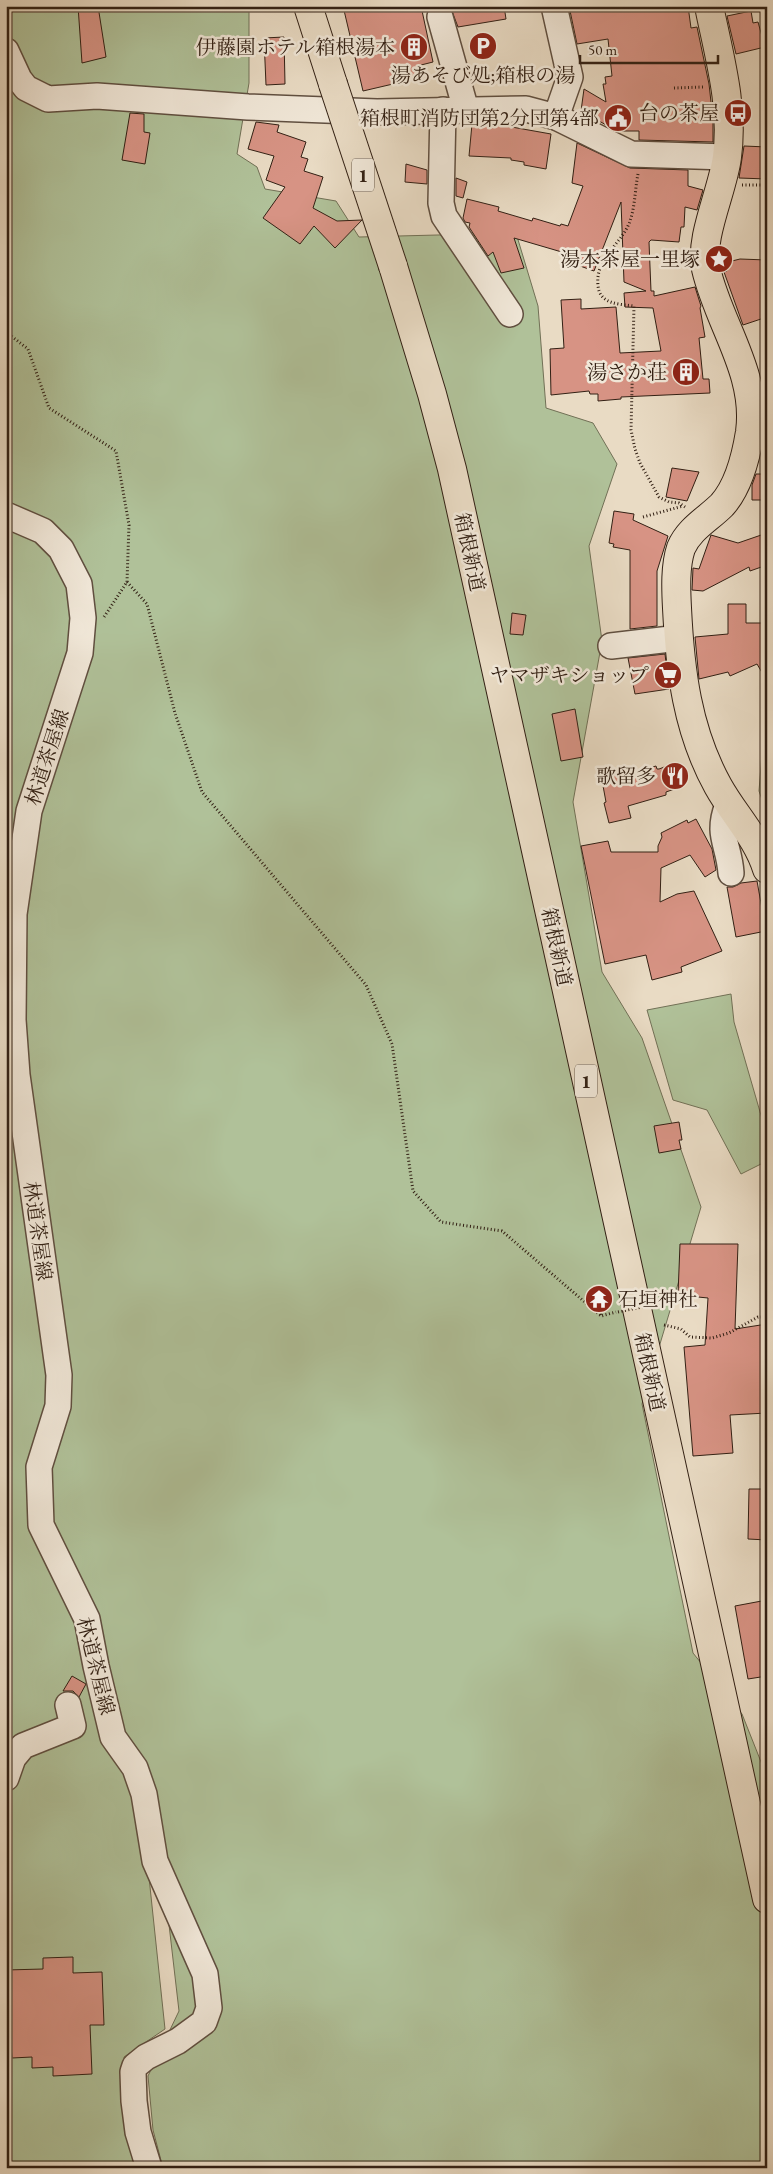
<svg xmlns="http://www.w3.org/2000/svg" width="773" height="2174" font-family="'EB Garamond','Noto Serif JP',serif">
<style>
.green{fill:#b0c199;stroke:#717056}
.building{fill:#d79384;stroke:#322014}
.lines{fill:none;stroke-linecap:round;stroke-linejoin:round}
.minor-casing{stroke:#604f40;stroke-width:28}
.major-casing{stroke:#322014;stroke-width:30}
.highway-casing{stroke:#322014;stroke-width:30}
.path{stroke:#322014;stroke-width:3;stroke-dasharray:1 2.5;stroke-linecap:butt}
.minor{stroke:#f1e8d9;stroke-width:25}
.major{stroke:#e9dbc4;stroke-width:28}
.highway{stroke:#e9dbc4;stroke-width:28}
.highway-bridge-casing{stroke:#322014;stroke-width:30;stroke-linecap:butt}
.path-bridge{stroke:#322014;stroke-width:3;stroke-dasharray:1 2.5;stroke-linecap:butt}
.highway-bridge{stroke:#e9dbc4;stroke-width:28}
.labels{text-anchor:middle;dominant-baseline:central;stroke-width:5;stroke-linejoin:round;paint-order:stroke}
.shield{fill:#f1e8d9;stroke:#6b5c4f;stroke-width:1}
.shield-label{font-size:19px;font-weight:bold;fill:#322014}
.poi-label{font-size:20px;fill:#322014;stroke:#f1e8d9;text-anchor:end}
.street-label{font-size:20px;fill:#322014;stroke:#f1e8d9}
</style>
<rect width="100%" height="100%" fill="#e9dbc4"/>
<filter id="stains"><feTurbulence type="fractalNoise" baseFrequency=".004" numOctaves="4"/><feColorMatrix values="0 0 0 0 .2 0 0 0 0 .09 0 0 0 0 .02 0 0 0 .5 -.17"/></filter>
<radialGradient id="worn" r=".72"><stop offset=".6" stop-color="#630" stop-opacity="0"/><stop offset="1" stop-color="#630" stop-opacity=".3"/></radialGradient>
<!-- green -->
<g class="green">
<path d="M 6,6 L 249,6 L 249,83 L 237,154 L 257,167 L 265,189 L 336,201 L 359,237 L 516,233 L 538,306 L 546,408 L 593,423 L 617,464 L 589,546 L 602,641 L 573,802 L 602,972 L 642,1038 L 701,1207 L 642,1404 L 693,1653 L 742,1714 L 767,1777 L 767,2168 L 163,2168 L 153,2130 L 148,2076 L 179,2011 L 152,1778 L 140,1792 L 165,2029 L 124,2057 L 140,2168 L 6,2168 Z"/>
<path d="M 767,749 L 767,814 L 759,791 L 762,753 Z"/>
<path d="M 731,994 L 734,1022 L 767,1136 L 767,1161 L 741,1174 L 707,1110 L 673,1100 L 647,1010 Z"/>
</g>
<!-- building -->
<g class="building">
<path d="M 78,6 L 98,6 L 106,57 L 82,63 Z"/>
<path d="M 343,6 L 367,6 L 368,10 L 386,6 L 421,6 L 433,62 L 421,65 L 423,77 L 363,91 Z"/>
<path d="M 450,6 L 504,6 L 506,19 L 458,27 Z"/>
<path d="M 569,6 L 688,6 L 691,28 L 697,27 L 709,84 L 713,120 L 713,142 L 639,140 L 639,131 L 617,131 L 581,111 L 584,89 L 606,102 L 603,84 L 606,84 L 605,77 L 612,76 L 608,39 L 577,44 Z"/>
<path d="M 751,11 L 753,23 L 758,22 L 765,47 L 736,54 L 727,16 Z"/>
<path d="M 284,37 L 285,84 L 266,85 L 264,38 Z"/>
<path d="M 130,113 L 144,114 L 144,132 L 150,133 L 145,164 L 122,160 Z"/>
<path d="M 256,122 L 279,125 L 277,132 L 306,142 L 301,157 L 308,159 L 304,171 L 323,177 L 313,208 L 337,221 L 362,220 L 335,248 L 314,226 L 300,244 L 263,218 L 285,187 L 266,180 L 274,156 L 248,149 Z"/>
<path d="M 472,124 L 506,124 L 506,126 L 551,134 L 546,169 L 524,165 L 524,162 L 511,160 L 511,158 L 469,156 Z"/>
<path d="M 577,143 L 630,168 L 688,170 L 688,186 L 703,190 L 697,210 L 685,207 L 684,227 L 681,227 L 679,242 L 651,240 L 649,242 L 651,291 L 654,291 L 654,296 L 695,287 L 701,306 L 700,308 L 705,337 L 699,338 L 703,379 L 709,379 L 710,393 L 621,397 L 621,399 L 598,401 L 598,394 L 590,394 L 589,391 L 551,395 L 550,349 L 564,348 L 561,300 L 581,299 L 581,309 L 616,307 L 620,353 L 661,351 L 653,308 L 625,307 L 624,293 L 646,291 L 624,282 L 621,202 L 594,271 L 569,262 L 572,255 L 514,238 L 524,268 L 501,273 L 493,252 L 488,256 L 469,227 L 470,223 L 465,222 L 463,218 L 467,199 L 499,207 L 498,211 L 532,221 L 533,218 L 560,226 L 561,224 L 568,226 L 583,186 L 572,183 Z"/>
<path d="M 744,146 L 767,147 L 767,179 L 739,178 Z"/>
<path d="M 406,164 L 427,170 L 427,184 L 405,182 Z"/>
<path d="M 456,178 L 467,182 L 463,198 L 456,196 Z"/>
<path d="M 740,259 L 767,260 L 767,317 L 743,325 L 724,272 L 727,271 L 724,263 Z"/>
<path d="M 672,468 L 699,472 L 687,501 L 666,497 Z"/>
<path d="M 756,474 L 767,474 L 767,500 L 752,500 L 752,485 Z"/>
<path d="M 614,511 L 634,514 L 633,520 L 668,536 L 657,571 L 657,626 L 630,629 L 630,550 L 613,547 L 614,544 L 609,543 Z"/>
<path d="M 767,533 L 767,565 L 750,571 L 749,567 L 703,591 L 692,590 L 693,568 L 699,569 L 711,535 L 738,543 Z"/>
<path d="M 728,604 L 746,604 L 746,623 L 767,623 L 767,681 L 757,664 L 730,676 L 728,672 L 699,679 L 695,637 L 728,634 Z"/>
<path d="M 512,613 L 526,615 L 523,635 L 510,634 Z"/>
<path d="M 665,654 L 669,689 L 635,694 L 628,658 Z"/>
<path d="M 575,709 L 583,757 L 561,761 L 552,714 Z"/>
<path d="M 675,763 L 683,786 L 666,792 L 666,795 L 628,806 L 631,818 L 609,823 L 604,803 L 606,802 L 601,775 L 620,772 L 621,776 L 656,766 L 657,769 L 659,769 Z"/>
<path d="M 696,819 L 712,849 L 716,870 L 705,877 L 690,855 L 661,868 L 660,902 L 677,894 L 694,891 L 722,951 L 681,967 L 682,972 L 652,980 L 646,955 L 605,964 L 581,846 L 608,841 L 611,852 L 658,852 L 658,846 L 662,837 L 661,833 L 687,820 L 688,823 Z"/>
<path d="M 757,881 L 766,931 L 736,937 L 727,887 L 733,887 L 741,883 Z"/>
<path d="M 679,1122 L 682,1140 L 679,1140 L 681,1149 L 659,1153 L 654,1126 Z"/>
<path d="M 680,1244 L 738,1244 L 735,1329 L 767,1324 L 767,1413 L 730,1415 L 733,1453 L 693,1456 L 684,1347 L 705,1345 L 708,1298 L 678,1295 Z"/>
<path d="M 749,1489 L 767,1489 L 767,1540 L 748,1539 Z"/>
<path d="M 767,1600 L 767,1676 L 748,1679 L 735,1606 Z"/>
<path d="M 72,1676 L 86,1684 L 79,1697 L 73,1691 L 63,1691 Z"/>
<path d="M 73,1957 L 73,1973 L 102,1972 L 104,2025 L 90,2025 L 92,2074 L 53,2076 L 53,2067 L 32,2068 L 32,2057 L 12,2058 L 11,2045 L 6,2046 L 6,1970 L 43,1969 L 43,1958 Z"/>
</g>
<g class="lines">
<defs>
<g id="minor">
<path d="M 554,6 L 570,77 L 556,117"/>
<path d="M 440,17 L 466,110"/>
<path d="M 6,51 L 19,79 L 26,88 L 48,99 L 97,96 L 248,107 L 377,112 L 526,109 L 556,117 L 631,154 L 727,157"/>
<path d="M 443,110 L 441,203 L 444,216 L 510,314"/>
<path d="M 6,515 L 43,531 L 61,549 L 79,584 L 83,618 L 80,653 L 29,811 L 14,914 L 13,1020 L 17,1075 L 59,1375 L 58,1406 L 39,1467 L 41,1525 L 87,1619 L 96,1666 L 113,1737 L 135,1768 L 144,1794 L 155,1861 L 205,1974 L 209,2008 L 204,2022 L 178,2041 L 146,2057 L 135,2066 L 133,2072 L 134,2101 L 138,2132 L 149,2168"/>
<path d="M 611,646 L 679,638"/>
<path d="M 728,805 C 716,835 729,844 731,873"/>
<path d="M 6,1778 L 13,1758 L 23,1746 L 73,1726 L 68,1705"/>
</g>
<path id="major" d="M 709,6 C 719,56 734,106 727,157 C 723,190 699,238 706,269 C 719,325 758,373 750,432 C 746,457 739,486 722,505 C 708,519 689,529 681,548 C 675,566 676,589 677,608 C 680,670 687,730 718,786 C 734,815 757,837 767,869"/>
<g id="highway">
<path d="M 308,6 L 333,84"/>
<path d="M 393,266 L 432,394 L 452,469 L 767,1899"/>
</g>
</defs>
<!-- minor casing -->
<use href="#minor" class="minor-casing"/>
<!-- major casing -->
<use href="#major" class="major-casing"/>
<!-- highway casing -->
<use href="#highway" class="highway-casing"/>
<!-- path -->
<g class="path">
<path d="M 674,88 L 703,87"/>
<path d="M 638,174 C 635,189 635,207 630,221 C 622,244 595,258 598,285 C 599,304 618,304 634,306 L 631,430 L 635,449 L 640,463 L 659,497 L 669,502 L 679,503 L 685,507"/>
<path d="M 742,185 L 767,185"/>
<path d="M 6,332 L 28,349 L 49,408 L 116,451 L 129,525 L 127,582 L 104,617"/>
<path d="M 643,517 L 683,506"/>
<path d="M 127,582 L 147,604 L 175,713 L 202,792 L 366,985 L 392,1044 L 413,1191 L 441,1222 L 502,1231 L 601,1316"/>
<path d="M 598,1300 L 601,1316 L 616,1312"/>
<path d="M 664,1325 L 681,1329 L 690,1337 L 712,1338 L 729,1333 L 758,1317 L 767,1317"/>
</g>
<!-- minor -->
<use href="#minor" class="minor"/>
<!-- major -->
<use href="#major" class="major"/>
<!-- highway -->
<use href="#highway" class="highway"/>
<defs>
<path id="highway-bridge" d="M 333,84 L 393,266"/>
</defs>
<!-- highway-bridge casing -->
<use href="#highway-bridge" class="highway-bridge-casing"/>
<!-- path-bridge -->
<path class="path-bridge" d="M 618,1312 L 656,1304"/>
<!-- highway-bridge -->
<use href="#highway-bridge" class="highway-bridge"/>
</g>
<!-- icons -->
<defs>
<symbol id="parking-disc" viewBox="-11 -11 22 22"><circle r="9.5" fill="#8f2418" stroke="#f1e8d9"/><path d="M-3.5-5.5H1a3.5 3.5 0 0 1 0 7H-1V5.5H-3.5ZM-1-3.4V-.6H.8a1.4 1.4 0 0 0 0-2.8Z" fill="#fff"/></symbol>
<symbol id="building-disc" viewBox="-11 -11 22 22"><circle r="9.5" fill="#8f2418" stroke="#f1e8d9"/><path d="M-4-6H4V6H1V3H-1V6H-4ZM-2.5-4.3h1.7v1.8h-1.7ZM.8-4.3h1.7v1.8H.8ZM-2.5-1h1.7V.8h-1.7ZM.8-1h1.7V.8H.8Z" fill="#fff"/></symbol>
<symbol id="bus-disc" viewBox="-11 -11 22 22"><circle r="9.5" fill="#8f2418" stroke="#f1e8d9"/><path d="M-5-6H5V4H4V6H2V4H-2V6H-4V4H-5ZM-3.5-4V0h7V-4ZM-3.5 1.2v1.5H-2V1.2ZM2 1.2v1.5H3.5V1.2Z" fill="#fff"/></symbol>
<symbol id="civic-disc" viewBox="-11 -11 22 22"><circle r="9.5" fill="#8f2418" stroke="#f1e8d9"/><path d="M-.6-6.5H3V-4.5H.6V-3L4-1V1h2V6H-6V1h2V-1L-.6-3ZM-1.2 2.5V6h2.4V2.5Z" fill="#fff"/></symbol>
<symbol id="sight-disc" viewBox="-11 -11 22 22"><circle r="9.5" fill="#8f2418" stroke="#f1e8d9"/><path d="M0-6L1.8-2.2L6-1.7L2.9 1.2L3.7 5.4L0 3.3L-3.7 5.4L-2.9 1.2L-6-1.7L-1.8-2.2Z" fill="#fff"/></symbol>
<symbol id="supermarket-disc" viewBox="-11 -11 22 22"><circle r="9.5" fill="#8f2418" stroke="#f1e8d9"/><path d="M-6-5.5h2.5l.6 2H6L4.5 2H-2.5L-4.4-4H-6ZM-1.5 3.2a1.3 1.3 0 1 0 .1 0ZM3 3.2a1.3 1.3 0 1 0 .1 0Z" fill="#fff"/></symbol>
<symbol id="restaurant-disc" viewBox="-11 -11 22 22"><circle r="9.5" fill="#8f2418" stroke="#f1e8d9"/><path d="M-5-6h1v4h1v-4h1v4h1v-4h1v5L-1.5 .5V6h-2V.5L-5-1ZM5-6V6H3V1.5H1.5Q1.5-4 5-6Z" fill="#fff"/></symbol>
<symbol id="temple-disc" viewBox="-11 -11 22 22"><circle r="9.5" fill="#8f2418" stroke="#f1e8d9"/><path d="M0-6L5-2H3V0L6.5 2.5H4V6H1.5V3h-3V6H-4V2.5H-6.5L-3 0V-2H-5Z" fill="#fff"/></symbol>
</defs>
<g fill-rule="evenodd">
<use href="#parking-disc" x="467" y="30" width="32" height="32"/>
<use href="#building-disc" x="398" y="31" width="32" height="32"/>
<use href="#bus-disc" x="722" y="97" width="32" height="32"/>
<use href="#civic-disc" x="602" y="102" width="32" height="32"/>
<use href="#sight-disc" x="703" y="243" width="32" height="32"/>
<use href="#building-disc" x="670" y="356" width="32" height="32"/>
<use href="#supermarket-disc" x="652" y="659" width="32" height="32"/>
<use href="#restaurant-disc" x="659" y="760" width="32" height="32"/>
<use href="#temple-disc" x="583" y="1283" width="32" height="32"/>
</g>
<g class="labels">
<!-- shield labels -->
<g class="shield">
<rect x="352" y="158.5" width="22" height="33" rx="4"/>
<rect x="575" y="1064.5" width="22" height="33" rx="4"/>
</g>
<g class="shield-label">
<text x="363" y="175">1</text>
<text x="586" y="1081">1</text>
</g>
<!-- poi labels -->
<g class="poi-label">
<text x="395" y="47">伊藤園ホテル箱根湯本</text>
<text x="483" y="75" text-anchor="middle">湯あそび処;箱根の湯</text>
<text x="719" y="113">台の茶屋</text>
<text x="599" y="118">箱根町消防団第2分団第4部</text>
<text x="700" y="259">湯本茶屋一里塚</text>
<text x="667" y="372">湯さか荘</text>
<text x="649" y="675">ヤマザキショップ</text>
<text x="656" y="776">歌留多</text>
<text x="618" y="1299" text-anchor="start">石垣神社</text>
</g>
<!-- street labels -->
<g class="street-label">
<text transform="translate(470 552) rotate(78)">箱根新道</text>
<text transform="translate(47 757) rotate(-72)">林道茶屋線</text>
<text transform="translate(557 947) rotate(78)">箱根新道</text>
<text transform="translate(38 1231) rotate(82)">林道茶屋線</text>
<text transform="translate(650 1372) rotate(78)">箱根新道</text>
<text transform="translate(96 1666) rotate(76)">林道茶屋線</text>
</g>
</g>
<!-- margin -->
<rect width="773" height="2174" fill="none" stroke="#e9dbc4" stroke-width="25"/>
<rect x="8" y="8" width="758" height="2159" fill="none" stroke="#322014" stroke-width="2.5"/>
<rect x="12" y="12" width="748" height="2149" fill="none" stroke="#322014"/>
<!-- scale -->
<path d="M580 55v8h138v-8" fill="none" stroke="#322014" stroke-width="2.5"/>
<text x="588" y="55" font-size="15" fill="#322014" stroke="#f1e8d9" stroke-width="4" paint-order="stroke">50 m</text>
<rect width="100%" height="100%" filter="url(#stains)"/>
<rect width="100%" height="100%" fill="url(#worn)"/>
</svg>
